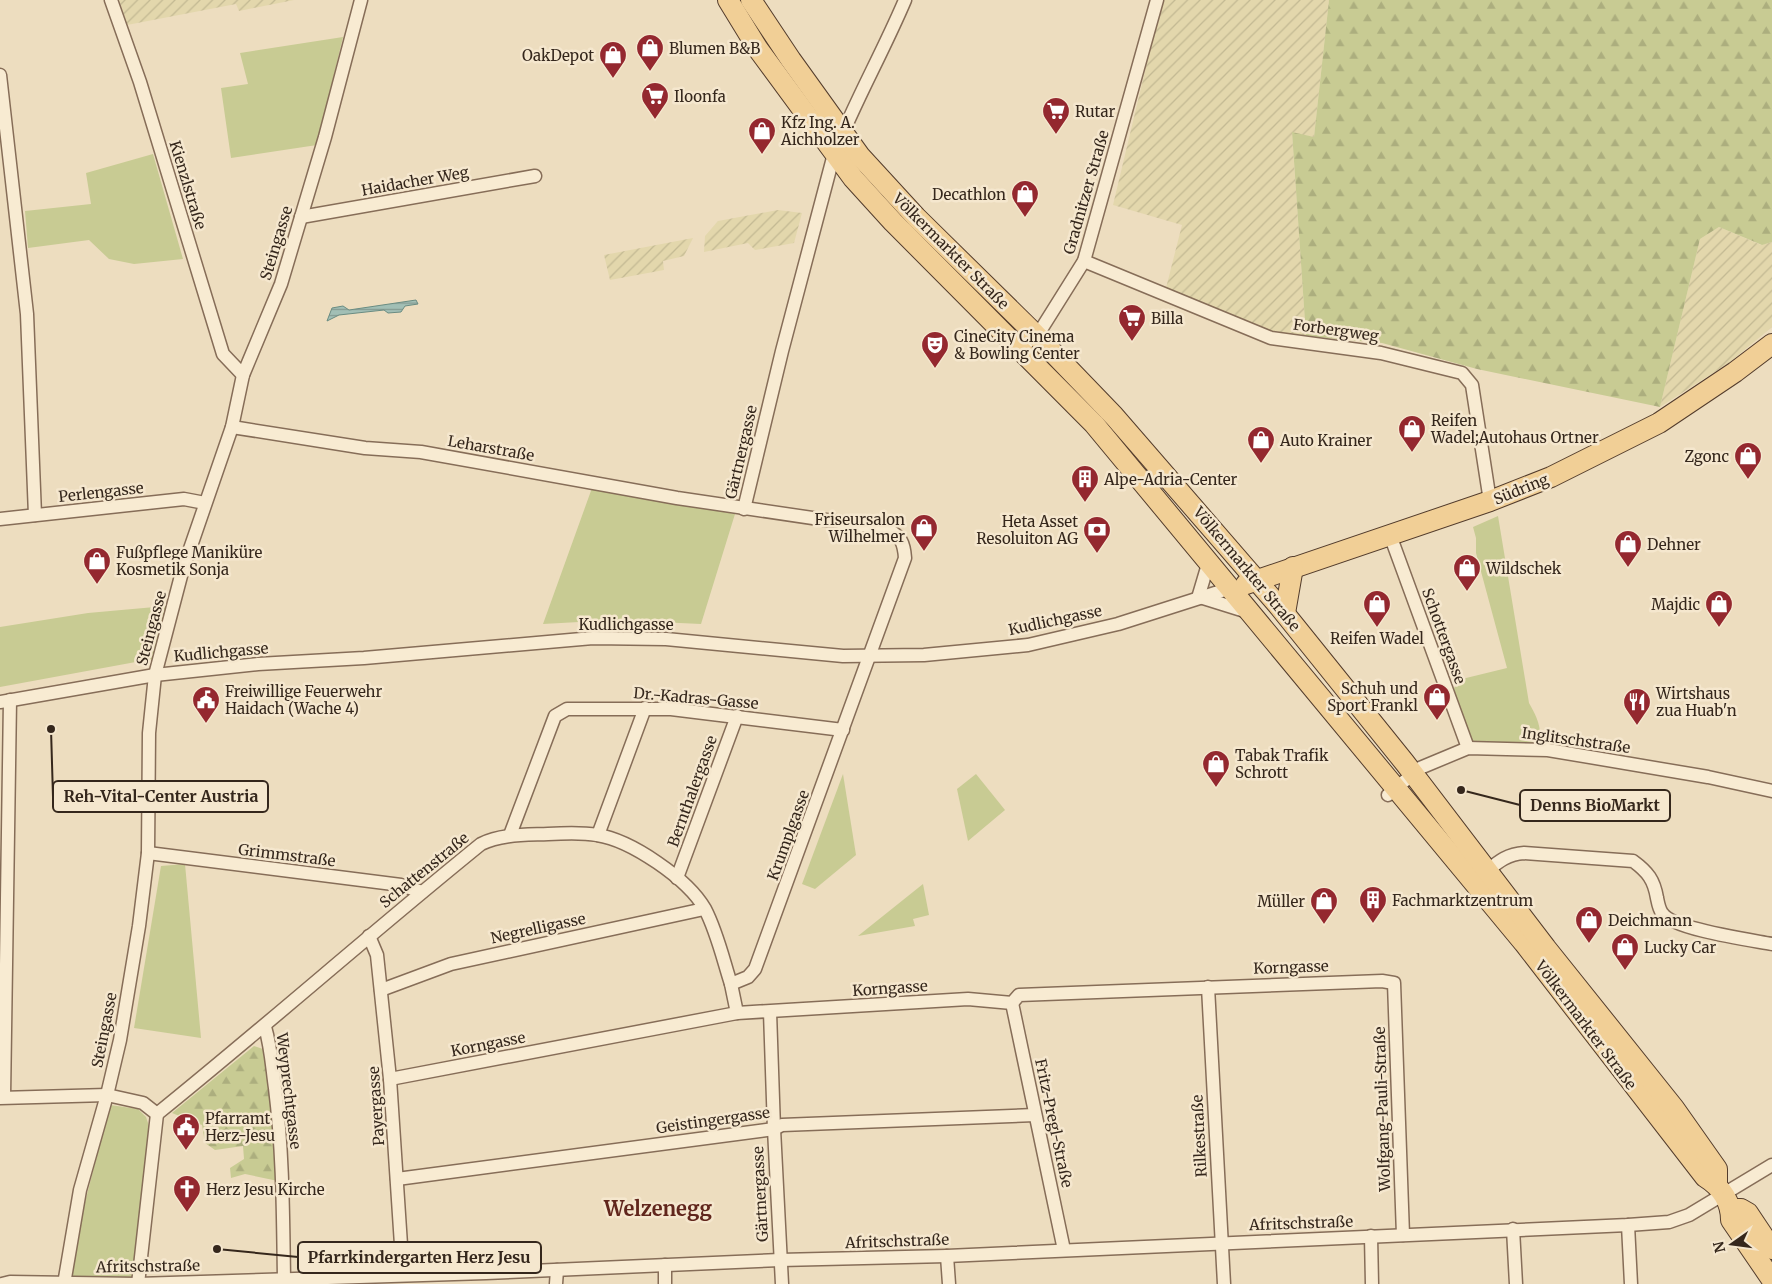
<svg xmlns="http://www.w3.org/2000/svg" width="1772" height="1284" font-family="Merriweather,serif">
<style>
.farmland{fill:url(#farmland-furrows)}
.green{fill:#c8cb93}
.forest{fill:url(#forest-firs)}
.water{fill:url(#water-rules);stroke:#6a8c82}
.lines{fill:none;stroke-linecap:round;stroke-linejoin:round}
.street-casing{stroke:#866d58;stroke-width:15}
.primary-casing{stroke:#533c2c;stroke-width:22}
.street{stroke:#f8ebd2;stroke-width:12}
.primary{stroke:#f1cf96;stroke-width:20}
.labels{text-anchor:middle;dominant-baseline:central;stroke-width:5;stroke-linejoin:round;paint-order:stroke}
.poi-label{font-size:15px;fill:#35271c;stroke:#f5e7ce;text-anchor:start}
.street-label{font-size:15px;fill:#35271c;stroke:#f5e7ce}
.district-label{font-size:20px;font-weight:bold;fill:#61261c;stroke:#f5e7ce}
.leader{fill:none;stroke:#35271c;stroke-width:2}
.callout-dot{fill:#35271c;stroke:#f5e7ce;stroke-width:2}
.callout{fill:#f5e7ce;stroke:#35271c;stroke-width:2}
.callout-label{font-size:16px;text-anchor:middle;font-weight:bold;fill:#35271c}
</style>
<defs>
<pattern id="farmland-furrows" width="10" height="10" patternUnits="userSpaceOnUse" patternTransform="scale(1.25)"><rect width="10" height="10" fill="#e3d7ac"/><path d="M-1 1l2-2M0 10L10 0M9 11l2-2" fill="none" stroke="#c3b993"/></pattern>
<pattern id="forest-firs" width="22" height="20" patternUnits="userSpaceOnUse" patternTransform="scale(1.25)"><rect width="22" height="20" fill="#c8cb93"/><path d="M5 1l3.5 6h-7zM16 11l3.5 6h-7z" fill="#acae7e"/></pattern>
<pattern id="water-rules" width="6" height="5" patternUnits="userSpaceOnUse" patternTransform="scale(1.25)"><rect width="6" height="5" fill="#a2bfb5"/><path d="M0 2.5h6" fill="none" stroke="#859b92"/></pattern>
</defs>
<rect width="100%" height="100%" fill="#edddbf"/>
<!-- farmland -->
<g class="farmland">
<path d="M 119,0 L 294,0 L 239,11 L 236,4 L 127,25 Z"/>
<path d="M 1162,0 L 1329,0 L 1314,137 L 1292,133 L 1306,336 L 1272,331 L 1166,288 L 1182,225 L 1113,205 Z"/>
<path d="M 778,210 L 802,213 L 794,243 L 755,250 L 748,243 L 704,252 L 705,236 L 718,221 Z"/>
<path d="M 1719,227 L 1761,245 L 1772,242 L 1772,327 L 1730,362 L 1660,407 L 1700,239 Z"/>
<path d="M 693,238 L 684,256 L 663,261 L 664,270 L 610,280 L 604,255 Z"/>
</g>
<!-- green -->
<g class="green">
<path d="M 343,37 L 317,145 L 231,158 L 221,88 L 248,84 L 240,53 Z"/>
<path d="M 153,154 L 183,259 L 134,264 L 109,259 L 89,240 L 28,248 L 25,211 L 91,204 L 86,173 Z"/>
<path d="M 592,488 L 735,514 L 701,624 L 615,620 L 543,624 Z"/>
<path d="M 1498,516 L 1529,703 C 1536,715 1543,729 1539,744 L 1536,744 L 1473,741 C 1463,728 1456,704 1454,688 L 1462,679 L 1507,668 L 1476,553 L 1476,538 L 1473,527 Z"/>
<path d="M 166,606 L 152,659 L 0,687 L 0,627 L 88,613 Z"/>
<path d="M 843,774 L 856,855 L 815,889 L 802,884 Z"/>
<path d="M 976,774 L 1005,810 L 968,841 L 957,789 Z"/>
<path d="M 185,864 L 201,1038 L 134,1028 L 161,866 Z"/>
<path d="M 923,884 L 929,915 L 913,919 L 915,926 L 858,936 Z"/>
<path d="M 110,1105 L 138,1109 L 146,1117 L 150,1129 L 132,1277 L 72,1276 L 83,1210 Z"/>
</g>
<!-- forest -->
<g class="forest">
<path d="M 1329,0 L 1772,0 L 1772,242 L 1762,245 L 1719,227 L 1700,239 L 1660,407 L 1477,369 L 1382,343 L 1306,336 L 1292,132 L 1314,137 Z"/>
<path d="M 254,1046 L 266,1050 L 278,1181 L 245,1174 L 231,1178 L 230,1168 L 244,1159 L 243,1146 L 215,1150 L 205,1143 L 202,1125 L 172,1113 Z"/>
</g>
<!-- water -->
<path class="water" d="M 416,300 L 418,304 L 405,306 L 401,312 L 388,313 L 384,310 L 339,315 L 327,321 L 332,308 L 343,306 L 349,310 Z"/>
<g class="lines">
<defs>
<g id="street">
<path d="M 111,0 L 140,82 L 223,354 L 243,375"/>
<path d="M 0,75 L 27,314 L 35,515"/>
<path d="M 301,217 L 535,176"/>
<path d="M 1084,261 L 1271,338 L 1381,353 L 1462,373 L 1472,385 L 1490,501"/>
<path d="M 1021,349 L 1042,328 L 1084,261 L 1157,0"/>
<path d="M 232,427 L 365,448 L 421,452 L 677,498 L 887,529 C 901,536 904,543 905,558 L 755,969 L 748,977 L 731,984 L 737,1013"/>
<path d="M 744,509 L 782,351 L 834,154 C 855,101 883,52 905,0"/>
<path d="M 0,519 L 184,499 L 205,503"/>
<path d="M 1390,535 L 1468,748"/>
<path d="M 1200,597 L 1248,612"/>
<path d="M 1198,598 L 1209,561"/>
<path d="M 0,702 L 155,675 L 258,664 L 364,658 L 593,638 L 666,639 L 843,656 L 924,655 L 1028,645 L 1118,624 L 1234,587"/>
<path d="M 1388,795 L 1420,768 L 1468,748 L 1548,750 L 1708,777 L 1772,791"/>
<path d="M 510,835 L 555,716 L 567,709 L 671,709 L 843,730"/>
<path d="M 598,835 L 645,708"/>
<path d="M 148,853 L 401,885 L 422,892"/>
<path d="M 1481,869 L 1487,871 C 1499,861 1508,854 1524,853 L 1633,861 C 1648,872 1654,880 1657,898 C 1658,903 1659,909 1662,913 C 1672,929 1751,940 1772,944"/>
<path d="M 677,878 L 737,716"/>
<path d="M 369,936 L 377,955 L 390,1079 L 403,1275"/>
<path d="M 1208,987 L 1224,1284"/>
<path d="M 381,990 L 451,964 L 704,909"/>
<path d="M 1012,1003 L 1064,1250"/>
<path d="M 770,1012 L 774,1129 L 782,1284"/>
<path d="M 265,1027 C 271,1047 272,1067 275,1088 C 283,1152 283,1215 284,1279"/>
<path d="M 390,1079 L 737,1013 L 968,999 L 1012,1003 L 1019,995 L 1382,981 L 1394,983 L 1403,1235"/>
<path d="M 4,1097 L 10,700"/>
<path d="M 0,1098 L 107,1095 L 143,1103 L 157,1114 L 138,1284"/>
<path d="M 157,1114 C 266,1026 371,933 481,844 C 501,834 525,835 548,834 C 564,833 581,832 597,835 C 631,840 688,879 705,909 C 717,932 723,959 731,984"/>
<path d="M 397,1179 L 774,1129 L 782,1125 L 1035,1115"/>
<path d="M 1628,1225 L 1631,1284"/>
<path d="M 1513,1229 L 1516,1284"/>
<path d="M 1371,1236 L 1372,1284"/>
<path d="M 947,1256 L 949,1284"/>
<path d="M 665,1265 L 665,1284"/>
<path d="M 2,1284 L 10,1282 L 138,1284 L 486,1273 L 780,1260 L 947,1256 L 1628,1225 L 1669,1222 L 1689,1215 L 1772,1165"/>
<path d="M 64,1284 L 80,1190 L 107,1095 L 120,1040 L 139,926 L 148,853 L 149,733 L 155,675 L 182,572 L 232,427 L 243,375 L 281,284 L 325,137 L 361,0"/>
<path d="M 556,1284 L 557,1270"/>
</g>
<g id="primary">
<path d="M 728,0 L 758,49 L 853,178 L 893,222 L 1094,424 L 1524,943 L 1705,1177 C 1721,1187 1731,1201 1731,1220 L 1772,1280"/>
<path d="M 751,0 L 791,60 L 860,156 L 916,217 L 1035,334 L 1114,416 L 1277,604 L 1405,763 L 1546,948 L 1674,1108 L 1717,1169 L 1717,1185"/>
<path d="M 1246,584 L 1490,501 L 1551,477 L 1659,423 L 1735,372 L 1772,344"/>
<path d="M 1285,613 L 1293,567"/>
<path d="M 1731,1209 L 1741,1209 L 1748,1213 L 1772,1249"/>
</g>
</defs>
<!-- street casing -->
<use href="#street" class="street-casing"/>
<!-- primary casing -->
<use href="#primary" class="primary-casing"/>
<!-- street -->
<use href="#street" class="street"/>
<!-- primary -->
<use href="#primary" class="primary"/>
</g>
<!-- icons -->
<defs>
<symbol id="shop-pin" viewBox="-11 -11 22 30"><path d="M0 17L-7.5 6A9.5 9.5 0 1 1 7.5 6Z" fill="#94282f" stroke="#f5e7ce"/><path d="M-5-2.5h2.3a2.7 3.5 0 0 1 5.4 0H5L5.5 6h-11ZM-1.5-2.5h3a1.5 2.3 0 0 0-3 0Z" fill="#fff"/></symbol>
<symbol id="supermarket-pin" viewBox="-11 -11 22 30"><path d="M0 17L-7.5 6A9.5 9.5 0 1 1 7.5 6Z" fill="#94282f" stroke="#f5e7ce"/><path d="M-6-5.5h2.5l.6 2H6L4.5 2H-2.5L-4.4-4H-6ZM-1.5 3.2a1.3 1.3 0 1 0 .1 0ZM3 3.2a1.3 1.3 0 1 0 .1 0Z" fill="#fff"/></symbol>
<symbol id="theatre-pin" viewBox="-11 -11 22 30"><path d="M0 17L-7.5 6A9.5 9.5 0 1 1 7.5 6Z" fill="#94282f" stroke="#f5e7ce"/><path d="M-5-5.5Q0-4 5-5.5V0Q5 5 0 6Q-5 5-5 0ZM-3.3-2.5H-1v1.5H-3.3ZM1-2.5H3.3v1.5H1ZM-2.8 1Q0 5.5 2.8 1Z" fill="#fff"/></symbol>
<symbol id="building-pin" viewBox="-11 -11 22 30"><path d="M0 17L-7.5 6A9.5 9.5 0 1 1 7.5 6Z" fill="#94282f" stroke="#f5e7ce"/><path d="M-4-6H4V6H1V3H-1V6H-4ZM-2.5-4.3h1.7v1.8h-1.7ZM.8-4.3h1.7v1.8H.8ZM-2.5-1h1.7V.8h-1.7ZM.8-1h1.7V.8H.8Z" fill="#fff"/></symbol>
<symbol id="bank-pin" viewBox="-11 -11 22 30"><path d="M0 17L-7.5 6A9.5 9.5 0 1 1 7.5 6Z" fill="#94282f" stroke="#f5e7ce"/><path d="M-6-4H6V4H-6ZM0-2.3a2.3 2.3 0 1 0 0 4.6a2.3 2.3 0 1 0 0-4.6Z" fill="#fff"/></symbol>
<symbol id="civic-pin" viewBox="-11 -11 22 30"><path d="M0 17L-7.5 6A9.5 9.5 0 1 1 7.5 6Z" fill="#94282f" stroke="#f5e7ce"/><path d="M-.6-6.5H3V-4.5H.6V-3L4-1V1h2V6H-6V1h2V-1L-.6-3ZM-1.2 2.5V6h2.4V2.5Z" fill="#fff"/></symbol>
<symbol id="restaurant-pin" viewBox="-11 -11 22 30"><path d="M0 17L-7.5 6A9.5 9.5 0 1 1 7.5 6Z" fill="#94282f" stroke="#f5e7ce"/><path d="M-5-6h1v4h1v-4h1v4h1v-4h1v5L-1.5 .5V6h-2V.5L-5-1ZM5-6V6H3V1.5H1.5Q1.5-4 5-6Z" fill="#fff"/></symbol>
<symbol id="church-pin" viewBox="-11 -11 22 30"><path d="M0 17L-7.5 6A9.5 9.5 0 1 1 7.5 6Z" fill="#94282f" stroke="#f5e7ce"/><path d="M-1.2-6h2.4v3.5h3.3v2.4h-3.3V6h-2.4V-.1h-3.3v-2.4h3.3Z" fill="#fff"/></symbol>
</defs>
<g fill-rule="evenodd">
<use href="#shop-pin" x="634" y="32" width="32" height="43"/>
<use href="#shop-pin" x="597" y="39" width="32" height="43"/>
<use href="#supermarket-pin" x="639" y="80" width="32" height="43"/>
<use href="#supermarket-pin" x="1040" y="95" width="32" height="43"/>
<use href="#shop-pin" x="746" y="115" width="32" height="43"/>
<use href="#shop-pin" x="1009" y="178" width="32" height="43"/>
<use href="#supermarket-pin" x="1116" y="302" width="32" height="43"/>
<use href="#theatre-pin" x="919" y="329" width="32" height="43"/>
<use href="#shop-pin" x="1396" y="413" width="32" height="43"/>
<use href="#shop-pin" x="1245" y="424" width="32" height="43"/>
<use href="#shop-pin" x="1732" y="440" width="32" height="43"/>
<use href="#building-pin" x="1069" y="463" width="32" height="43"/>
<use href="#shop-pin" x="908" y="512" width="32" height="43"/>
<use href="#bank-pin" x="1081" y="514" width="32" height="43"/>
<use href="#shop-pin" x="1612" y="528" width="32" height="43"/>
<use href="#shop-pin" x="81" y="545" width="32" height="43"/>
<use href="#shop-pin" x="1451" y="552" width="32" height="43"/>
<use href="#shop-pin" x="1361" y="588" width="32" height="43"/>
<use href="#shop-pin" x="1703" y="588" width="32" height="43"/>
<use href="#shop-pin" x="1421" y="681" width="32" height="43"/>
<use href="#civic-pin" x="190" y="684" width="32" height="43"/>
<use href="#restaurant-pin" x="1621" y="686" width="32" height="43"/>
<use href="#shop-pin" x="1200" y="748" width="32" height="43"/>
<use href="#building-pin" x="1357" y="884" width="32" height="43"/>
<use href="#shop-pin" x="1308" y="885" width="32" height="43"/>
<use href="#shop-pin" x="1573" y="904" width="32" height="43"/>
<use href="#shop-pin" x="1609" y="931" width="32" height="43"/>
<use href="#civic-pin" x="170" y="1111" width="32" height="43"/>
<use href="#church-pin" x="171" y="1173" width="32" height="43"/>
</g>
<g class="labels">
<!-- poi labels -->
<g class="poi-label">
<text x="669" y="48">Blumen B&amp;B</text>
<text x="594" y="55" text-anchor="end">OakDepot</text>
<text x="674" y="96">Iloonfa</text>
<text x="1075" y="111">Rutar</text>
<text x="781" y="122">Kfz Ing. A.<tspan x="781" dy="17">Aichholzer</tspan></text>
<text x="1006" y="194" text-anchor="end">Decathlon</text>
<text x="1151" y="318">Billa</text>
<text x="954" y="336">CineCity Cinema<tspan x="954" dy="17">&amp; Bowling Center</tspan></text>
<text x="1431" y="420">Reifen<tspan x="1431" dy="17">Wadel;Autohaus Ortner</tspan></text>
<text x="1280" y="440">Auto Krainer</text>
<text x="1729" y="456" text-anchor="end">Zgonc</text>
<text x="1104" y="479">Alpe-Adria-Center</text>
<text x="905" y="519" text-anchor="end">Friseursalon<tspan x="905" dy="17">Wilhelmer</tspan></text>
<text x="1078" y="521" text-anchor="end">Heta Asset<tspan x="1078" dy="17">Resoluiton AG</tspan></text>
<text x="1647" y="544">Dehner</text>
<text x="116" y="552">Fußpflege Maniküre<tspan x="116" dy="17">Kosmetik Sonja</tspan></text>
<text x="1486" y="568">Wildschek</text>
<text x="1700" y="604" text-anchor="end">Majdic</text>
<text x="1377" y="638" text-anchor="middle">Reifen Wadel</text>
<text x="1418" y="688" text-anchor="end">Schuh und<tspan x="1418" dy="17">Sport Frankl</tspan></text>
<text x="225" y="691">Freiwillige Feuerwehr<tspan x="225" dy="17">Haidach (Wache 4)</tspan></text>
<text x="1656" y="693">Wirtshaus<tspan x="1656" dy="17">zua Huab'n</tspan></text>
<text x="1235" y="755">Tabak Trafik<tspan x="1235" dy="17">Schrott</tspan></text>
<text x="1392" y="900">Fachmarktzentrum</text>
<text x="1305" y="901" text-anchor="end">Müller</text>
<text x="1608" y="920">Deichmann</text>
<text x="1644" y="947">Lucky Car</text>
<text x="205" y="1118">Pfarramt<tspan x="205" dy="17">Herz-Jesu</tspan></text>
<text x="206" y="1189">Herz Jesu Kirche</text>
</g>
<!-- street labels -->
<g class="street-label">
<text transform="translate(415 181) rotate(-10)">Haidacher Weg</text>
<text transform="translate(188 185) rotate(73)">Kienzlstraße</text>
<text transform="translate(1086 192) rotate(-74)">Gradnitzer Straße</text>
<text transform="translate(276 243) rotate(-73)">Steingasse</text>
<text transform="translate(951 251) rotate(45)">Völkermarkter Straße</text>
<text transform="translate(1336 330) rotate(8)">Forbergweg</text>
<text transform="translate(491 448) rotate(10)">Leharstraße</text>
<text transform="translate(741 452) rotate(-77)">Gärtnergasse</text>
<text transform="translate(1521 489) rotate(-22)">Südring</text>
<text transform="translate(101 492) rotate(-6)">Perlengasse</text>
<text transform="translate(1247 569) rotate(50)">Völkermarkter Straße</text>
<text transform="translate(1055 620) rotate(-12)">Kudlichgasse</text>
<text x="626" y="624">Kudlichgasse</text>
<text transform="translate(151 628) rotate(-75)">Steingasse</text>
<text transform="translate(1444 636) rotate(70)">Schottergasse</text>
<text transform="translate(221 652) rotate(-5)">Kudlichgasse</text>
<text transform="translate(696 698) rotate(5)">Dr.-Kadras-Gasse</text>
<text transform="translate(1576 740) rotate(8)">Inglitschstraße</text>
<text transform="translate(692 791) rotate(-70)">Bernthalergasse</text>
<text transform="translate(788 835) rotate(-70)">Krumplgasse</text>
<text transform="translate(287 855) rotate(7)">Grimmstraße</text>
<text transform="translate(424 870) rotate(-39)">Schattenstraße</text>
<text transform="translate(538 928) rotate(-12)">Negrelligasse</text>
<text transform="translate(1291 967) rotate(-2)">Korngasse</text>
<text transform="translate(890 988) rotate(-4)">Korngasse</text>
<text transform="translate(1586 1025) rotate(53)">Völkermarkter Straße</text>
<text transform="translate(104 1030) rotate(-79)">Steingasse</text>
<text transform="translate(488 1044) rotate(-11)">Korngasse</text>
<text transform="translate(289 1091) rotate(83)">Weyprechtgasse</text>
<text transform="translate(376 1106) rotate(-94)">Payergasse</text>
<text transform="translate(1382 1109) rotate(-92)">Wolfgang-Pauli-Straße</text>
<text transform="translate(713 1120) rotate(-8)">Geistingergasse</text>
<text transform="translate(1054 1123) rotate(78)">Fritz-Pregl-Straße</text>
<text transform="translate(1199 1136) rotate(-93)">Rilkestraße</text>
<text transform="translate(760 1194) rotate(-93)">Gärtnergasse</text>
<text transform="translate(1301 1223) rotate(-2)">Afritschstraße</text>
<text transform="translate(897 1241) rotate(-2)">Afritschstraße</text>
<text transform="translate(148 1266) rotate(-1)">Afritschstraße</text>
</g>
<!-- district labels -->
<g class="district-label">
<text x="658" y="1208">Welzenegg</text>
</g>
</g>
<!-- callouts -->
<path class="leader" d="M51 729L53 797M1461 790L1520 805M217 1249L298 1257"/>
<g class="callout-dot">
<circle cx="51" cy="729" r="5"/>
<circle cx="1461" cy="790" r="5"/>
<circle cx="217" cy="1249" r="5"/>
</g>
<g class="callout">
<rect x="53" y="781" width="215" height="31" rx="5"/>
<rect x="1520" y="790" width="150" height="31" rx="5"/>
<rect x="298" y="1242" width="243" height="31" rx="5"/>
</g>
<g class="callout-label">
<text x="161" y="802">Reh-Vital-Center Austria</text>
<text x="1595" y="811">Denns BioMarkt</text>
<text x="419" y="1263">Pfarrkindergarten Herz Jesu</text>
</g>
<!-- north arrow -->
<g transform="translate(1732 1244) rotate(256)" stroke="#f5e7ce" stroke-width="4" paint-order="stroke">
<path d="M0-4L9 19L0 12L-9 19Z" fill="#35271c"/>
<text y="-8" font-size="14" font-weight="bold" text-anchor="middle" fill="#35271c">N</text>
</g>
</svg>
